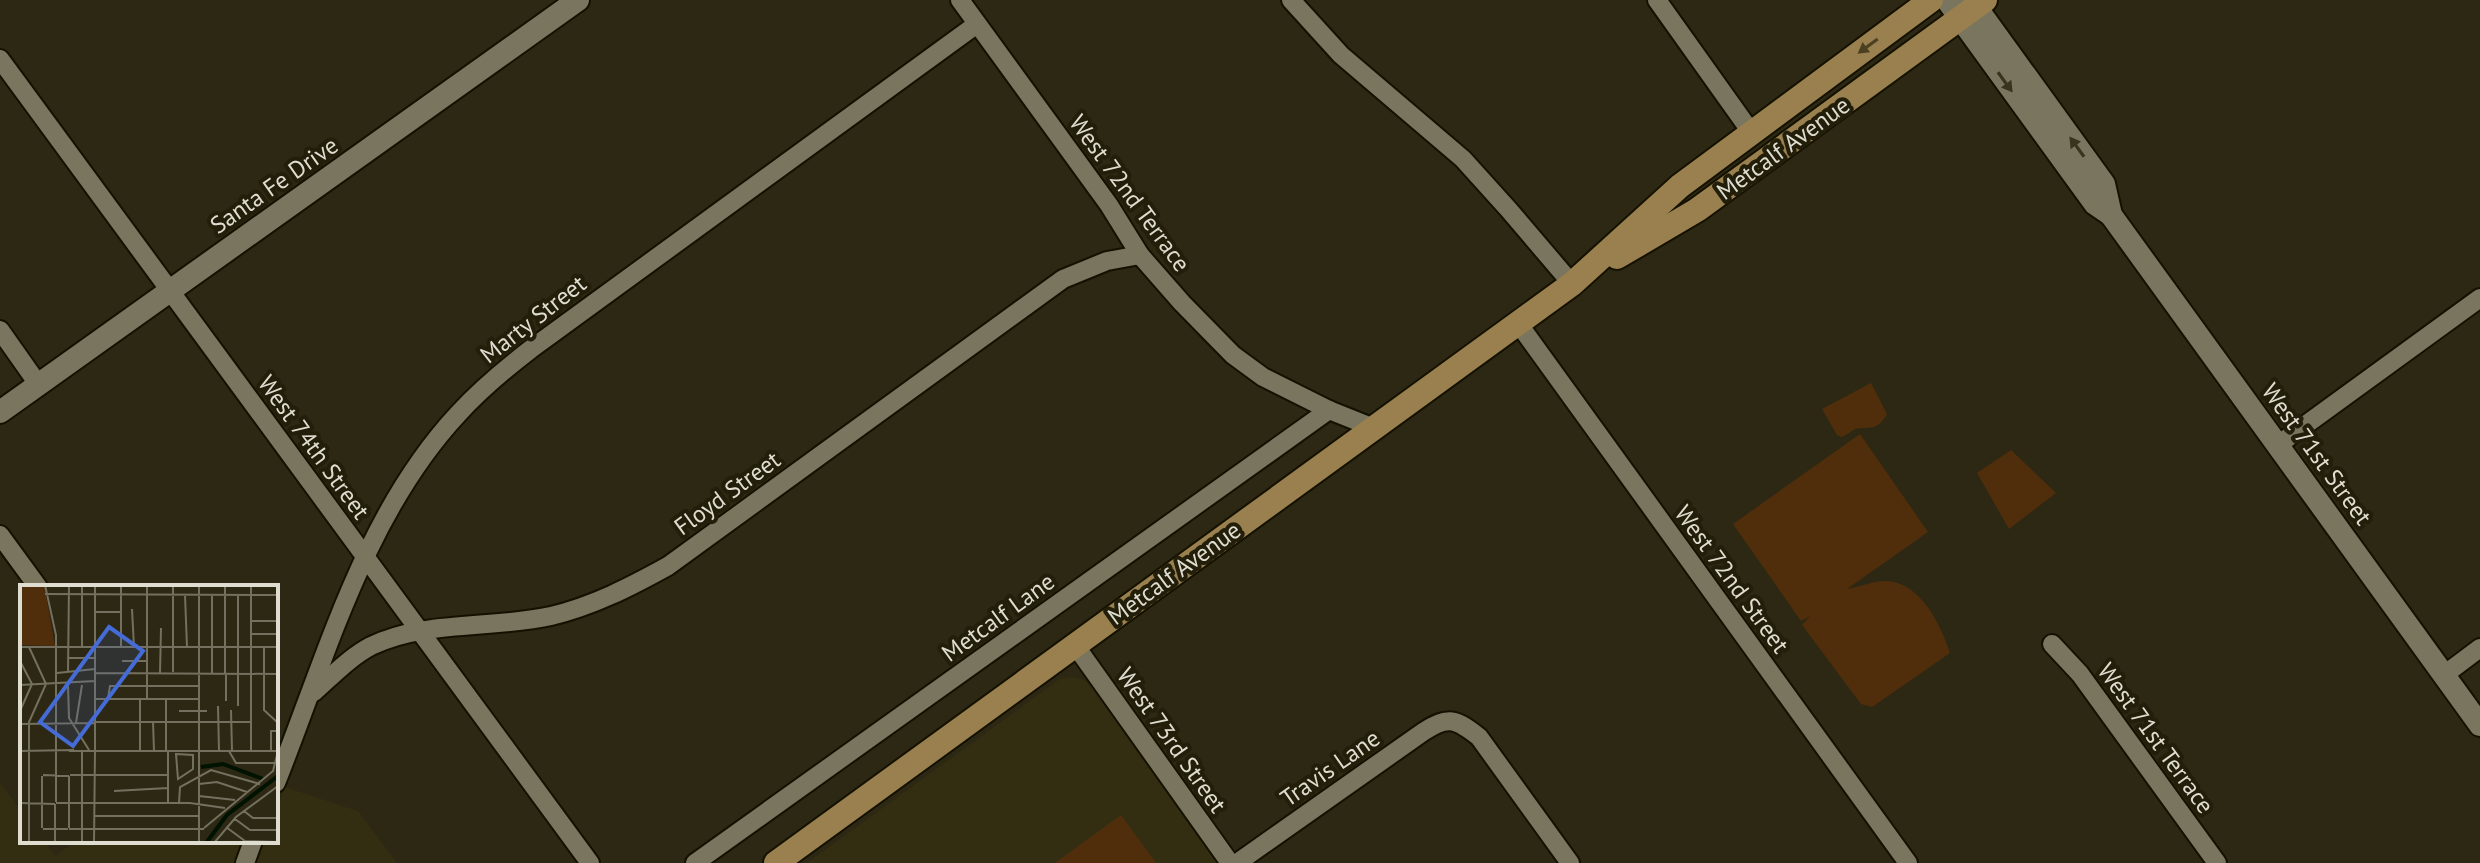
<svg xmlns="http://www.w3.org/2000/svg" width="2480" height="863" font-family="'PT Sans',sans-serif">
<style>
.built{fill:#332e12}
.green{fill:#502e0c}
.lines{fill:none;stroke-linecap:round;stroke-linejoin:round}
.minor-casing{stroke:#141101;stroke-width:22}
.tertiary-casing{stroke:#141101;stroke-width:26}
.primary-casing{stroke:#141101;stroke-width:28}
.minor{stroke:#79755e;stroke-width:18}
.tertiary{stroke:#79755e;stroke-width:22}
.primary{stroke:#99804e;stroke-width:24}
.oneway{fill:#4c4022}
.oneway2{fill:#38341f}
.labels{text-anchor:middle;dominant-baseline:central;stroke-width:8;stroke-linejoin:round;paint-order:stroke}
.street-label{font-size:24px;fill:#dfddd0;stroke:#221e0a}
.inset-river{fill:none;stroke:#001200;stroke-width:4}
.inset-road{fill:none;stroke:#74705f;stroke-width:2}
.view{fill:#446bd6;fill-opacity:0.15;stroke:#446bd6;stroke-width:4}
.inset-edge{fill:none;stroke:#dfddd0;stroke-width:4}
</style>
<rect width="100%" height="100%" fill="#2c2813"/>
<!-- built -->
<g class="built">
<path d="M 1071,677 L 1084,680 L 1100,695 L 1221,863 L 807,863 L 1060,679 Z"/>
<path d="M 0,783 L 22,812 L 22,841 L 44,841 L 55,856 L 75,841 L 246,841 L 238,863 L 0,863 Z"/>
<path d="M 285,787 L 358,811 L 397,863 L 256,863 L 264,841 L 276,841 L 276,811 Z"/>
</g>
<!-- green -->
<g class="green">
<path d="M 1871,383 L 1887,414 C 1877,432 1871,426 1855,429 C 1854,430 1844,436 1842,437 L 1837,435 L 1822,409 Z"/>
<path d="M 1860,434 L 1928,532 L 1847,589 C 1859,587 1873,581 1885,581 C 1920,581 1941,625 1950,653 L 1872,707 L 1861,704 L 1802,625 L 1810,616 L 1801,621 L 1733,524 Z"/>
<path d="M 2011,450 L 2056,493 L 2009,529 L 1977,473 Z"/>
<path d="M 1121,815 L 1156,863 L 1055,863 Z"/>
</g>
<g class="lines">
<defs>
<g id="minor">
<path d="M 960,0 L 1109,205 L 1140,255 L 1182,303 L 1233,355 L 1263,377 L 1329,410 L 1374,428"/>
<path d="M 1291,0 L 1341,55 L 1463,159 L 1509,210 L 1572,284"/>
<path d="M 1657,0 L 1751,132"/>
<path d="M 0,59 L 590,863"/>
<path d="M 1518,323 L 1908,863"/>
<path d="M 0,330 L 38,384"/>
<path d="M 2278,445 L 2480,298"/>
<path d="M 0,535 L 38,587"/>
<path d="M 2052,644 L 2080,674 L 2217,863"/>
<path d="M 1075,645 L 1230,863"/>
<path d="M 2444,675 L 2480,648"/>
<path d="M 314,692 C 332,676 350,657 371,646 C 424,620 493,629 551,616 C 593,606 630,587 668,566 L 1063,279 L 1107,261 L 1140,255"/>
<path d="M 276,783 C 326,658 364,515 458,414 C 480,390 505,369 531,349 L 977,24"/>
<path d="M 245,863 L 253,841"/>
<path d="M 695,863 L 1329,410"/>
<path d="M 1237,863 L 1423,732 C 1448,715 1456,719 1479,737 L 1570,863"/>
</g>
<g id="tertiary">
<path d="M 1947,0 L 2095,204 L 2111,215 L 2480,725"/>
<path d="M 1971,0 L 2104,184 L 2111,215"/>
<path d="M 0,412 L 578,0"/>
</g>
<g id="primary">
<path d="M 1617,257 L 1697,210 L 1985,0"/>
<path d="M 776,863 L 1572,284 L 1680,186 L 1931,0"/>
</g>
</defs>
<!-- minor casing -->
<use href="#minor" class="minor-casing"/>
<!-- tertiary casing -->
<use href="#tertiary" class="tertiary-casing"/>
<!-- primary casing -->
<use href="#primary" class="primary-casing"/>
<!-- minor -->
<use href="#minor" class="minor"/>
<!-- tertiary -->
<use href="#tertiary" class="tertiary"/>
<!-- primary -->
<use href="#primary" class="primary"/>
</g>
<!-- one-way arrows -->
<defs><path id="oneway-solid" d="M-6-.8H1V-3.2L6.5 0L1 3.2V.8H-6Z" transform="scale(2)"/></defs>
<use class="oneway" href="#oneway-solid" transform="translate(1868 46) rotate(144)"/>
<g class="oneway2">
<use href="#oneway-solid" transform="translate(2005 82) rotate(54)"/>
<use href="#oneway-solid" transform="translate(2077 147) rotate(-126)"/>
</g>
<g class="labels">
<!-- street labels -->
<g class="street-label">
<text transform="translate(1783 148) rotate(-36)">Metcalf Avenue</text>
<text transform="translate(274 185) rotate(-35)">Santa Fe Drive</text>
<text transform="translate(1130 193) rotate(54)">West 72nd Terrace</text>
<text transform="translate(533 319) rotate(-38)">Marty Street</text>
<text transform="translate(314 447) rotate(54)">West 74th Street</text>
<text transform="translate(2317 454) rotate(54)">West 71st Street</text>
<text transform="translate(727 493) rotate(-36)">Floyd Street</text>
<text transform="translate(1174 573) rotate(-36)">Metcalf Avenue</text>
<text transform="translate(1732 579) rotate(54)">West 72nd Street</text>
<text transform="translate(998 617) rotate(-36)">Metcalf Lane</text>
<text transform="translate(2156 738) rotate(54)">West 71st Terrace</text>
<text transform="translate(1172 740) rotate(55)">West 73rd Street</text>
<text transform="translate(1330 768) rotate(-35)">Travis Lane</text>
</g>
</g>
<!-- overview -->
<g transform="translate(20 585)">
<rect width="258" height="258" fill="#2c2813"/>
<path d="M 0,0 L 24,0 L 35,61 L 0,60 Z" fill="#502e0c"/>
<path class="inset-river" d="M 181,182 L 203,179 L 243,194M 186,258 L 207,230 L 258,191"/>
<path class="inset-road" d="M 25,0 L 36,50 L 36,217M 62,0 L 62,62M 75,0 L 75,166M 127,0 L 127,114M 153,0 L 153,87M 179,0 L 179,258M 205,0 L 205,89M 231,0 L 231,166M 25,9 L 258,10M 165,10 L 167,62M 218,10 L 218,121M 112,24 L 114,62M 75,27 L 101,27M 231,36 L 257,36M 231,49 L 257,49M 0,62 L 258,62M 9,62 L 26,99 L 9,137 L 9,258M 101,62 L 101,0M 244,62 L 244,125 L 258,138M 48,73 L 74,73M 0,76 L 12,99 L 0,126M 102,76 L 127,76M 48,87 L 49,0M 37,88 L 75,84M 75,88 L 258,89M 140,88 L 141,43M 192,89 L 192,10M 206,89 L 206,116M 0,100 L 75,96M 48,100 L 49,133 L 69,165M 88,113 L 90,101 L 179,101M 75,114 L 179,114M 120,114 L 120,166M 198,121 L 199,166M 211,125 L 212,166M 159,126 L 187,126M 75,137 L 231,137M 133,137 L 134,166M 257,137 L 257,0M 56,138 L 62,100M 0,139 L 75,138M 0,166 L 54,165M 49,166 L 258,166M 146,166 L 146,114M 209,166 L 216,178 L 257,178M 251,166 L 251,146 L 258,146M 156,169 L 173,170 L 173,184 L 158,194 ZM 23,190 L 49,191M 50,190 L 148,190M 179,199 L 197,197 L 227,207M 94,206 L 148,203M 179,211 L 215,215M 0,218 L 35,219M 36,218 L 170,218 L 205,223M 148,218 L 148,166M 159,218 L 160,202 L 191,185 L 240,199M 224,226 L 233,233 L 258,233M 75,231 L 179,231M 215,234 L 230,245 L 258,245M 206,242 L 225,256 L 258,257M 22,243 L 22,191M 49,243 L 49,191M 184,243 L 253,186 L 258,166M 23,244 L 48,244M 49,244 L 184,244M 97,257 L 153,257M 35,258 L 35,219M 62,258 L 62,166M 74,258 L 75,165M 194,258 L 216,232 L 258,201"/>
<path class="view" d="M 89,42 L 123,66 L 53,161 L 20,137 Z"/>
<rect width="258" height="258" class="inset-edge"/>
</g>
</svg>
